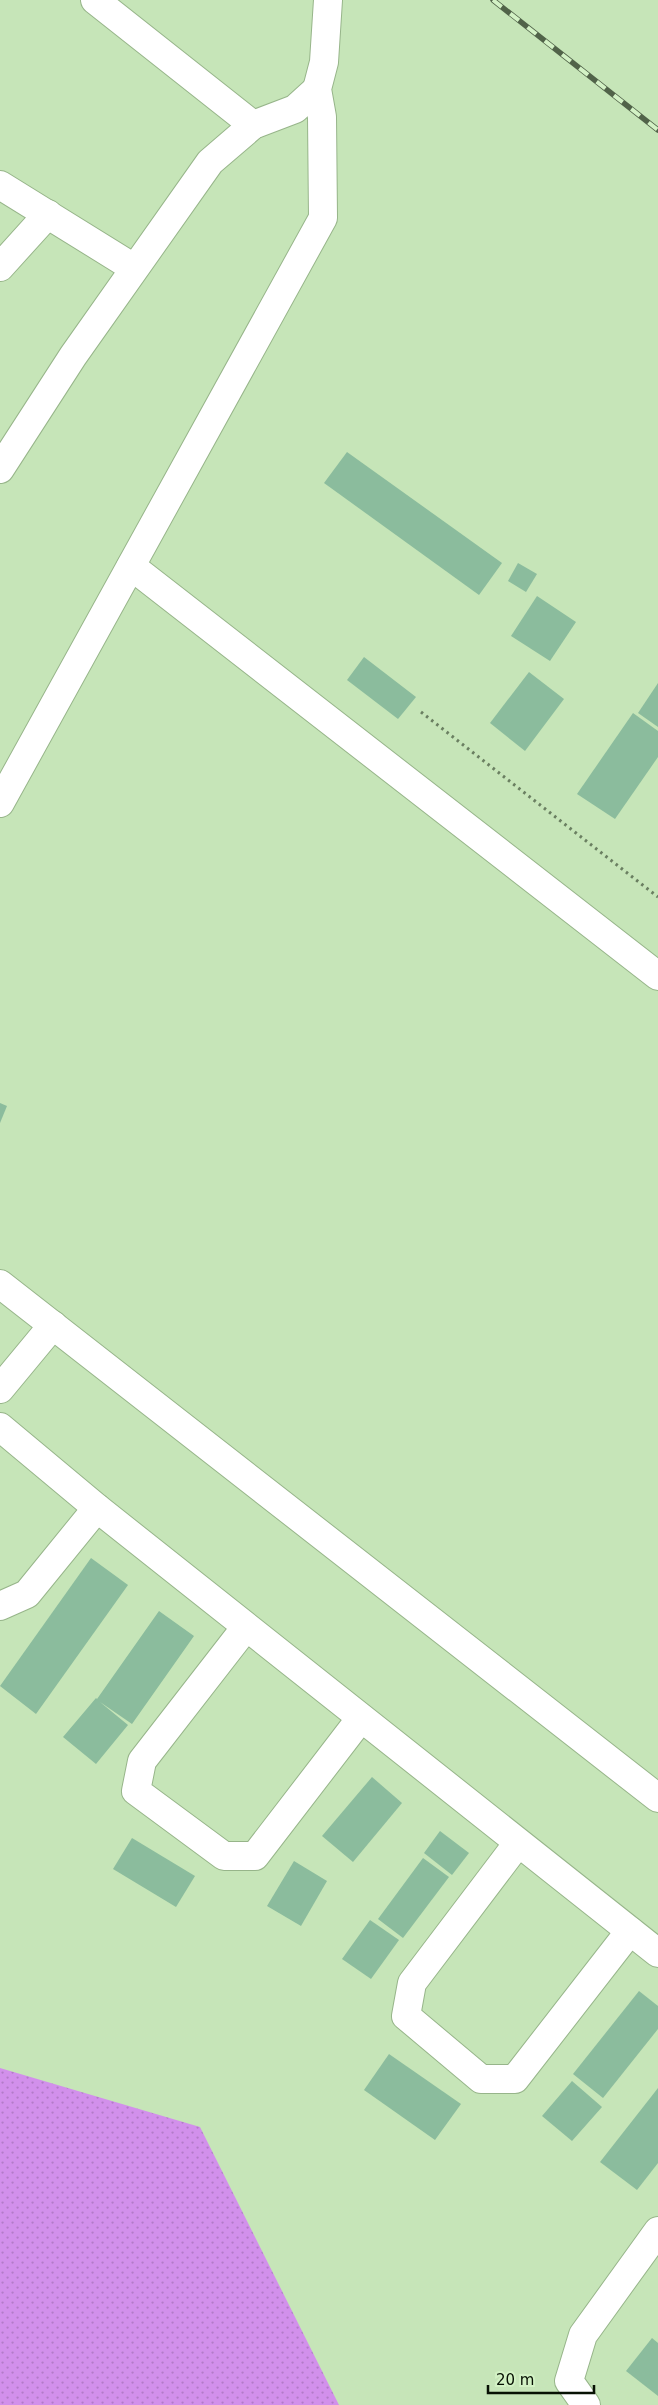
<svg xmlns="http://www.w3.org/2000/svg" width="658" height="2405" font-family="'DejaVu Sans',sans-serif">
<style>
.grass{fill:url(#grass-dots)}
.building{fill:#8bbc9d}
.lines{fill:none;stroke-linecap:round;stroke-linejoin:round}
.minor-casing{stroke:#97b58a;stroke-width:30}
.path{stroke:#6a7f61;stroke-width:3;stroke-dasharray:2.5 4;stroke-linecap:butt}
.minor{stroke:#fff;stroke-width:28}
.rail-casing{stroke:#516349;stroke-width:5.5}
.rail{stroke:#d3f2c5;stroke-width:4;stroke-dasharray:11;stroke-linecap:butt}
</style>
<defs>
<pattern id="grass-dots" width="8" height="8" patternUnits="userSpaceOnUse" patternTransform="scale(1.25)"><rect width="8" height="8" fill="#d290eb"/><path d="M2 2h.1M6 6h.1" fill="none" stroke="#b37bc8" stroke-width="1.8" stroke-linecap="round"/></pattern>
</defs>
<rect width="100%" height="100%" fill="#c6e5b8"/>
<!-- grass -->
<path class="grass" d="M 0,2068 L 200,2127 L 339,2405 L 0,2405 Z"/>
<!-- building -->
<g class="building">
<path d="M 347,452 L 502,563 L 479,595 L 324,483 Z"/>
<path d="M 518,563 L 537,574 L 526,592 L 508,581 Z"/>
<path d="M 537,596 L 576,622 L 550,661 L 511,636 Z"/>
<path d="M 364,657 L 416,697 L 398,719 L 347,680 Z"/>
<path d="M 529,672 L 564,699 L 525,751 L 490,723 Z"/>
<path d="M 658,683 L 658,727 L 638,713 Z"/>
<path d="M 633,713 L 658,731 L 658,757 L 615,819 L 577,794 Z"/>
<path d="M 0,1103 L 7,1106 L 0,1123 Z"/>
<path d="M 91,1558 L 128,1585 L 36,1714 L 0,1686 Z"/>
<path d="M 159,1611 L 194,1636 L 132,1724 L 100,1702 L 128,1725 L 96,1764 L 63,1737 L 96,1698 L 97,1699 Z"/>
<path d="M 372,1777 L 402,1803 L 353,1862 L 322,1836 Z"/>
<path d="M 440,1831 L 469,1853 L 452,1875 L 424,1853 Z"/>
<path d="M 132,1838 L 195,1876 L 176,1907 L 113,1869 Z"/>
<path d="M 423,1858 L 449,1877 L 403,1938 L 378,1919 Z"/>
<path d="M 294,1861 L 327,1881 L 301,1926 L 267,1906 Z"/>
<path d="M 370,1920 L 399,1940 L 371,1979 L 342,1959 Z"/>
<path d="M 639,1991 L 658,2006 L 658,2029 L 603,2098 L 573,2074 Z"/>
<path d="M 389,2054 L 461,2104 L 435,2140 L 364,2090 Z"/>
<path d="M 572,2081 L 602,2107 L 572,2141 L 542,2116 Z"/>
<path d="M 658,2088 L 658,2163 L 637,2190 L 600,2162 Z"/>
<path d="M 652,2338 L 658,2343 L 658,2396 L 626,2371 Z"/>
</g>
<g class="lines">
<defs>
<g id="minor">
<path d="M 95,0 L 253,125"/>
<path d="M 0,185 L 134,268"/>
<path d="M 0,267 L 48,214"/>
<path d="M 0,469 L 73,356 L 210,162 L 253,125 L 295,109 L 317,89"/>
<path d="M 131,566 L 658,976"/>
<path d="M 0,803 L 323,218 L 322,117 L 317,89 L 324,62 L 328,0"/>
<path d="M 0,1284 L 658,1798"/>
<path d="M 0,1389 L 53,1325"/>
<path d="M 0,1427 L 97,1508 L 658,1953"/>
<path d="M 0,1606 L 27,1594 L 97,1508"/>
<path d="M 246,1627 L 142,1761 L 136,1791 L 224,1856 L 255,1856 L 361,1718"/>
<path d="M 518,1843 L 412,1983 L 406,2016 L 481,2079 L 515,2079 L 630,1931"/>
<path d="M 586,2405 L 569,2381 L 583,2335 L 658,2231"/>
</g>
</defs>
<!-- minor casing -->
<use href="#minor" class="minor-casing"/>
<!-- path -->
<path class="path" d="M 421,712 L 658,897"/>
<!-- minor -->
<use href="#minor" class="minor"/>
<defs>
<path id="rail" d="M 493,0 L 658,130"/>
</defs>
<!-- rail casing -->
<use href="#rail" class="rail-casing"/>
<!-- rail -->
<use href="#rail" class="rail"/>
</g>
<!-- scale -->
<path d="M488 2385v8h106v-8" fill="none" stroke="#071103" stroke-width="2.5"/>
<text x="496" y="2385" font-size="15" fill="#071103" stroke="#d3f2c5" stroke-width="4" paint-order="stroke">20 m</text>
</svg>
